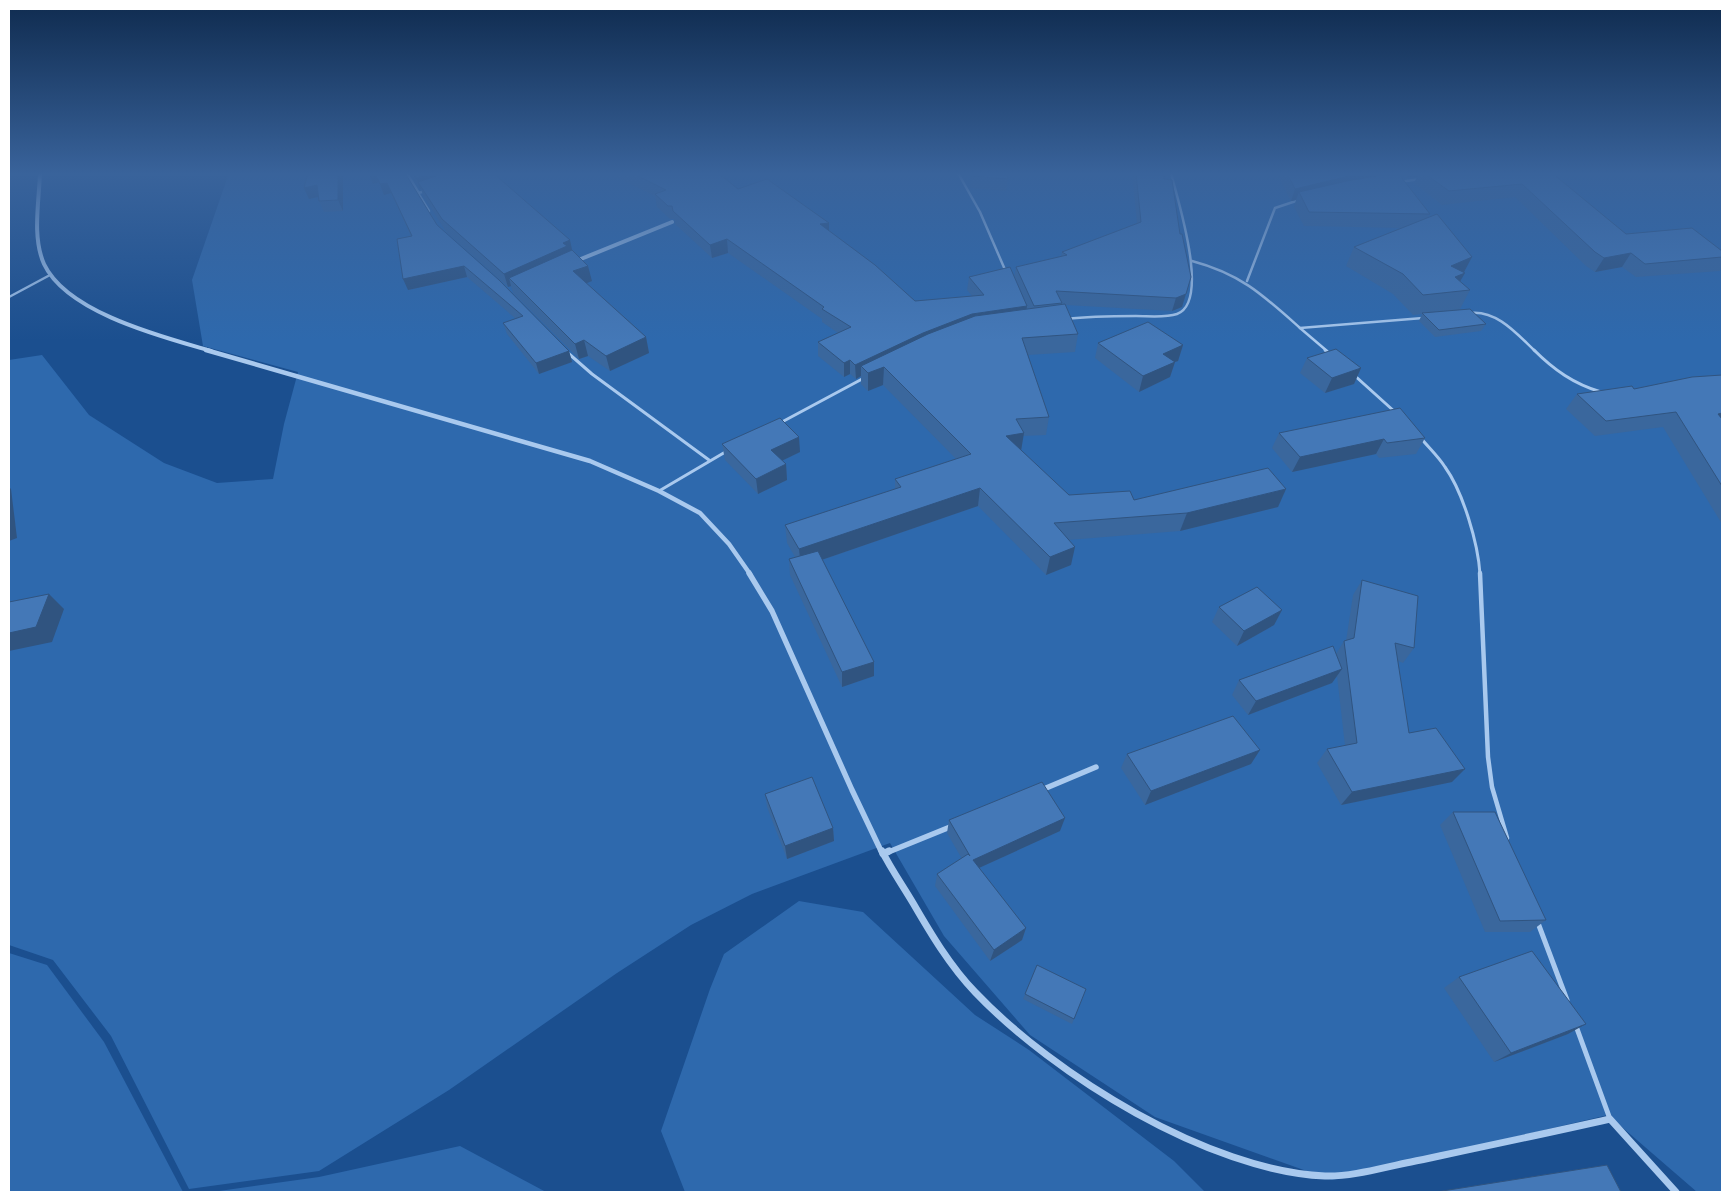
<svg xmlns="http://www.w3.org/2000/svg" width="1731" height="1201" font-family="Arial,sans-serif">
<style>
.green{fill:#2e69ad}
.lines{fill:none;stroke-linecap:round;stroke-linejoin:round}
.service-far3{stroke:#a9c9ee;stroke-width:2.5}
.service-far2{stroke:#a9c9ee;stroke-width:3}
.service-far1{stroke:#a9c9ee;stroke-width:4.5}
.service{stroke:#a9c9ee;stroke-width:5}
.minor-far3{stroke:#a9c9ee;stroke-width:4}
.minor-far2{stroke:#a9c9ee;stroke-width:4.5}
.minor-far1{stroke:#a9c9ee;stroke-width:5.5}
.minor{stroke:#a9c9ee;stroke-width:7}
.wall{fill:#3a679d}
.shaded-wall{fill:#305480}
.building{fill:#4478b7;stroke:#305480}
</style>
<rect width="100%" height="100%" fill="#1b4f8f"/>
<!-- green -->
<g class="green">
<path d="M 229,173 L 1722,173 L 1722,1192 L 1697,1192 L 1608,1115 L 1332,1180 L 1155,1117 L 1030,1035 L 944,936 L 890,843 L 752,894 L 691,925 L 617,973 L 449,1090 L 319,1171 L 189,1189 L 111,1036 L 53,960 L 9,945 L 9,360 L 42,355 L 89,415 L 164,463 L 217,483 L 273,479 L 284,424 L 298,372 L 203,346 L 192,280 Z"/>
<path d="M 799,901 L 863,912 L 975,1015 L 1029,1050 L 1174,1161 L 1205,1192 L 685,1192 L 661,1131 L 710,989 L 724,954 Z"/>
<path d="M 9,953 L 47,965 L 104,1042 L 183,1192 L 9,1192 Z"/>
<path d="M 460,1146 L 546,1192 L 212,1192 L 319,1177 Z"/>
</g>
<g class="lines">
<!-- service-far3 -->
<g class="service-far3">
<path d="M 958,173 L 980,212 L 1006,272"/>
<path d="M 1399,182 L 1420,179"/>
<path d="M 426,191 L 418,193 L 429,211"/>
<path d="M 1192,261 C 1241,274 1263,295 1300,328 L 1423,318"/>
<path d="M 1247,281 L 1275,208 L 1299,200"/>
<path d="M 9,297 L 50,275"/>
<path d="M 1470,313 C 1497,310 1517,334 1535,351"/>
<path d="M 1067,319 C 1090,316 1112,316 1136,316 C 1149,316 1165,318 1177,314 C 1211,302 1177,198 1171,173"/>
<path d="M 1300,328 L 1327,351"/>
</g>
<!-- service-far2 -->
<g class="service-far2">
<path d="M 1325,350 L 1330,354"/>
<path d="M 1534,350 C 1554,370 1574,384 1601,392"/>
<path d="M 568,353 L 592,374 L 709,460"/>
<path d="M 1354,375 L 1395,412"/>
<path d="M 780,423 L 864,378"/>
<path d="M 1420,437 C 1428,447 1438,456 1445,467 C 1463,492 1478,543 1480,574"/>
<path d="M 659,491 L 727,451"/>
</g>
<!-- service-far1 -->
<path class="service-far1" d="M 1480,573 L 1488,757 L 1492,787 L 1507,838"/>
<!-- service -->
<g class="service">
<path d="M 1538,923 L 1567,1000"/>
<path d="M 1576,1026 L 1610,1119"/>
</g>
<!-- minor-far3 -->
<g class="minor-far3">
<path d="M 40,173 C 39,202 32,237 44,264 C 67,313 163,337 211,351"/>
<path d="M 406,173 L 418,193"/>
<path d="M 576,261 L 672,222"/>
</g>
<!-- minor-far2 -->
<path class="minor-far2" d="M 206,350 L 590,461 L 659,491 L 700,513 L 729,544 L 750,574"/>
<!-- minor-far1 -->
<g class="minor-far1">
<path d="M 749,573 L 772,611 L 852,790 L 882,853"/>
<path d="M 1039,791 L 1096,767"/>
<path d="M 886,853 L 955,825"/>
</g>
<!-- minor -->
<g class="minor">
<path d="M 882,851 C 891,869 903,886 913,903 C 931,934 950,966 975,992 C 1054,1075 1209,1171 1325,1176 C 1352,1177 1385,1167 1411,1162 C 1477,1148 1544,1134 1610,1119 L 1676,1192"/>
<path d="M 883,854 L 889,851"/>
</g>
</g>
<!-- wall -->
<g class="wall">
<path d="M 308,173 L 343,173 L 343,211 L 324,212 L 319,201 L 318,197 L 309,199 L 304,188 Z"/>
<path d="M 369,173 L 405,173 L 437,225 L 569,351 L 572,362 L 539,374 L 507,334 L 503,323 L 516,319 L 467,277 L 408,290 L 411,236 L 391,193 L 384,195 L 379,182 L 373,184 Z"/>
<path d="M 410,173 L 493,173 L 572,250 L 592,281 L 586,283 L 646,337 L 649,353 L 610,371 L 588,356 L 579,359 L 513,293 L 511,286 L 508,287 L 446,232 L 423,195 L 421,189 L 420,189 Z"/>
<path d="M 608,173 L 718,173 L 738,189 L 829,231 L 915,301 L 972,296 L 967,290 L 969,277 L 1014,278 L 1016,267 L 1061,256 L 1062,252 L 1137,223 L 1132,173 L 1164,173 L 1164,179 L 1191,277 L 1182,307 L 1172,311 L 1065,305 L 1078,334 L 1075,352 L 1028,355 L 1049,417 L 1046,435 L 1023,436 L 1021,451 L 1069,495 L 1134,500 L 1286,489 L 1278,507 L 1180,531 L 1068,540 L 1071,565 L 1046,575 L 978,506 L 822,560 L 874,676 L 842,687 L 790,575 L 789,559 L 795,557 L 787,543 L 785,525 L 895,489 L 895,479 L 956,459 L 883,385 L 868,391 L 861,384 L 861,376 L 856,379 L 850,374 L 844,377 L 818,356 L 818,342 L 838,333 L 822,322 L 822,319 L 728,253 L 712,258 L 675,224 L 674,219 L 670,219 L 657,207 L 655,196 Z"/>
<path d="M 1277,173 L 1390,173 L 1390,174 L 1430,214 L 1428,217 L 1464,272 L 1460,281 L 1470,290 L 1460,309 L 1486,324 L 1481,331 L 1435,337 L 1419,321 L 1422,314 L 1413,315 L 1393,294 L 1346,266 L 1354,247 L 1401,228 L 1304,226 L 1294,207 L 1296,200 L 1291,201 Z"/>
<path d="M 1400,173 L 1552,173 L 1626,234 L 1722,251 L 1722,267 L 1720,271 L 1636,277 L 1622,267 L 1595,272 L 1586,266 L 1515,197 L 1442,205 L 1414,183 L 1417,177 L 1407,178 Z"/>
<path d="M 971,176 L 1008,179 L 1006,191 L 970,188 Z"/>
<path d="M 1098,343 L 1183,345 L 1178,361 L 1175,362 L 1170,377 L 1139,392 L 1095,358 Z"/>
<path d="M 1307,358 L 1361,368 L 1354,384 L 1325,393 L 1300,373 Z"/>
<path d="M 1722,375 L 1722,524 L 1663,427 L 1595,436 L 1566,409 L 1577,394 L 1634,389 Z"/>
<path d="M 1279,433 L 1425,438 L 1416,454 L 1379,458 L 1376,454 L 1292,472 L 1272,448 Z"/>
<path d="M 722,444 L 800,452 L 782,461 L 786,464 L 787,480 L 758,494 L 725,460 Z"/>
<path d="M 1362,580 L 1414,648 L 1403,663 L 1398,661 L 1409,733 L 1452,782 L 1341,805 L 1317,763 L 1327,749 L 1345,746 L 1337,676 L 1332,683 L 1248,715 L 1232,695 L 1239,680 L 1336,654 L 1344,641 L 1346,641 L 1353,595 Z"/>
<path d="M 1219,607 L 1282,610 L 1274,625 L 1237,646 L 1212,622 Z"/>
<path d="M 1127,754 L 1251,764 L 1145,805 L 1121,768 Z"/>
<path d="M 765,794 L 833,828 L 834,841 L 787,859 L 767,807 Z"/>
<path d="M 1453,812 L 1546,920 L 1530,932 L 1485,932 L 1440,825 Z"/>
<path d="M 949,820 L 1060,831 L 979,868 L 1026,928 L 1022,940 L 990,961 L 935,886 L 937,874 L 962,859 L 947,833 Z"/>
<path d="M 1037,965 L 1074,1019 L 1072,1024 L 1023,999 Z"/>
<path d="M 1459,977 L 1568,1034 L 1494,1062 L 1444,988 Z"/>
</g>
<!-- shaded-wall -->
<g class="shaded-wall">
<path d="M 338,173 L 343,173 L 343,211 L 338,200 Z"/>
<path d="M 369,173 L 375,173 L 379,182 L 373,184 Z"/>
<path d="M 433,173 L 447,173 L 418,182 L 421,189 L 420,189 L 416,178 Z"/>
<path d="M 1371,173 L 1390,173 L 1387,181 L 1299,192 L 1296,200 L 1291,201 L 1295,189 L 1345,177 Z"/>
<path d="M 1409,173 L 1419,173 L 1417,177 L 1407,178 Z"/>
<path d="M 387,183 L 391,193 L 384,195 L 380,184 Z"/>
<path d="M 317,185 L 322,196 L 309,199 L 304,188 Z"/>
<path d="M 829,223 L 829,236 L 820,224 Z"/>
<path d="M 727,239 L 728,253 L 712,258 L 710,245 Z"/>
<path d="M 570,240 L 573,254 L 509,278 L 511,286 L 508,287 L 504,274 L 563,243 Z"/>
<path d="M 1631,253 L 1622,267 L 1595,272 L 1604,258 Z"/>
<path d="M 1472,257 L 1463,274 L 1465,273 L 1454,292 L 1451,266 Z"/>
<path d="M 464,266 L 467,277 L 408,290 L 403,279 Z"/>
<path d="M 588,266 L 592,281 L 577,287 L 573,271 Z"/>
<path d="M 1191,277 L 1182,307 L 1172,311 L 1176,298 Z"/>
<path d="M 1027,306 L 1025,320 L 861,366 L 861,376 L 856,379 L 855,365 L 923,333 L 972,314 Z"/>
<path d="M 646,337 L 649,353 L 610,371 L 606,356 Z"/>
<path d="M 584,340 L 588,356 L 579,359 L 575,344 Z"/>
<path d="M 1183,345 L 1178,361 L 1175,362 L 1170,377 L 1139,392 L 1143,376 L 1163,354 Z"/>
<path d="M 569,351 L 572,362 L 539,374 L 536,363 Z"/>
<path d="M 850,360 L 850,374 L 844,377 L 844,363 Z"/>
<path d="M 884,367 L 883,385 L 868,391 L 868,373 Z"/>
<path d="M 1361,368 L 1354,384 L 1325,393 L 1332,378 Z"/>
<path d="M 1722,413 L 1722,425 L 1718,414 Z"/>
<path d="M 1024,433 L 1021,451 L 1006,436 Z"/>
<path d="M 799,437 L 800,452 L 773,465 L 771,450 Z"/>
<path d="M 1384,439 L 1376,454 L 1292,472 L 1300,457 Z"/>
<path d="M 786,464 L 787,480 L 758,494 L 756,479 Z"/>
<path d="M 9,487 L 11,489 L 17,538 L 9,541 Z"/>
<path d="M 980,488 L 978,506 L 801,567 L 799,549 Z"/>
<path d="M 1286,489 L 1278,507 L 1180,531 L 1187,513 Z"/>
<path d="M 1075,547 L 1071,565 L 1046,575 L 1050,557 Z"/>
<path d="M 49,594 L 64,609 L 52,642 L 9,651 L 9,633 Z"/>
<path d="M 1282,610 L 1274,625 L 1237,646 L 1244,631 Z"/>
<path d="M 874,662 L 874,676 L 842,687 L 842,672 Z"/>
<path d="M 1342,669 L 1332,683 L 1248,715 L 1256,701 Z"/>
<path d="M 1260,750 L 1251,764 L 1145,805 L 1151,791 Z"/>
<path d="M 1465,769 L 1452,782 L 1341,805 L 1352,792 Z"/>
<path d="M 1065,818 L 1060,831 L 970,872 L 973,860 Z"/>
<path d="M 833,828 L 834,841 L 787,859 L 785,846 Z"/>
<path d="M 1026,928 L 1022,940 L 990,961 L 994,950 Z"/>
<path d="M 1586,1024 L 1568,1034 L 1494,1062 L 1511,1053 Z"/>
</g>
<!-- building -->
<g class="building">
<path d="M 308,173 L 338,173 L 338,200 L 319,201 L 317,185 L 304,188 Z"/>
<path d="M 375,173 L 405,173 L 437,225 L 499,280 L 569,351 L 536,363 L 503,323 L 523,316 L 464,266 L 403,279 L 397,239 L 412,236 L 387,183 L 380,184 Z"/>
<path d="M 413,173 L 433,173 L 416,178 Z"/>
<path d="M 445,173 L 493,173 L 570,240 L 563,243 L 567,246 L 504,274 L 442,219 L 418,182 Z"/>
<path d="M 632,173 L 718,173 L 738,189 L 767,179 L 829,223 L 820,224 L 875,265 L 915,301 L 984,295 L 969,277 L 1010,267 L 1027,306 L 972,314 L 923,333 L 855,365 L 850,360 L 844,363 L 818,342 L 851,327 L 822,309 L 824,307 L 727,239 L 710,245 L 673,211 L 672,206 L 668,206 L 655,194 L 666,190 Z"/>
<path d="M 972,173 L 1007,173 L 1008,179 L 971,176 Z"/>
<path d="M 1136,173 L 1164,173 L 1164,179 L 1172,180 L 1180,234 L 1182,234 L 1191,277 L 1186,294 L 1176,298 L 1056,291 L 1062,303 L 1034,306 L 1016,267 L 1067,255 L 1062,252 L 1141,222 Z"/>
<path d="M 1287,173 L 1371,173 L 1345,177 L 1295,189 Z"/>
<path d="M 1395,173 L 1398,173 L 1430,214 L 1309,212 L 1299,192 L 1347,181 Z"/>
<path d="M 1424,173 L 1552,173 L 1626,234 L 1692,228 L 1722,251 L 1722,257 L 1645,264 L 1631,253 L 1604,258 L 1595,252 L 1522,184 L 1449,191 Z"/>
<path d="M 1437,214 L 1472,257 L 1451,266 L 1465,273 L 1455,277 L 1470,290 L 1423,295 L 1403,274 L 1354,247 Z"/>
<path d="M 572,250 L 588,266 L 573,271 L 646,337 L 606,356 L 584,340 L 575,344 L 509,278 Z"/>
<path d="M 1065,304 L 1078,334 L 1022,338 L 1049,417 L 1016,419 L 1024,433 L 1006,436 L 1069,495 L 1130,491 L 1134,500 L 1268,468 L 1286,489 L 1187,513 L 1054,523 L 1075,547 L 1050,557 L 980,488 L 799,549 L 785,525 L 901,487 L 895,479 L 971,454 L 884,367 L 868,373 L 861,366 L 928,334 L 975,316 Z"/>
<path d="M 1470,309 L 1486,324 L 1439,330 L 1422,313 Z"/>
<path d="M 1148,322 L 1183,345 L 1163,354 L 1175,362 L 1143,376 L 1098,343 Z"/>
<path d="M 1336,349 L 1361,368 L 1332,378 L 1307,358 Z"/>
<path d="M 1722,375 L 1722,413 L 1718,414 L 1722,419 L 1722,486 L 1676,412 L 1606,421 L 1577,394 L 1632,386 L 1634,389 L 1692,377 Z"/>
<path d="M 1400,408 L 1425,438 L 1387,443 L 1384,439 L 1300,457 L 1279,433 Z"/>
<path d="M 780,418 L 799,437 L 771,450 L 786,464 L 756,479 L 722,444 Z"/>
<path d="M 818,551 L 874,662 L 842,672 L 789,559 Z"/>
<path d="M 1362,580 L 1418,596 L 1414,648 L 1395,643 L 1409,733 L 1436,728 L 1465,769 L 1352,792 L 1327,749 L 1357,743 L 1344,641 L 1354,638 Z"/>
<path d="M 1257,587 L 1282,610 L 1244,631 L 1219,607 Z"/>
<path d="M 49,594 L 36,627 L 9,633 L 9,602 Z"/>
<path d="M 1333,646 L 1342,669 L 1256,701 L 1239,680 Z"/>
<path d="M 1233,716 L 1260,750 L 1151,791 L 1127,754 Z"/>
<path d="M 812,777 L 833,828 L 785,846 L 765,794 Z"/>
<path d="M 1042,782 L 1065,818 L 973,860 L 1026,928 L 994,950 L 937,874 L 968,854 L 970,856 L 949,820 Z"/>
<path d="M 1453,812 L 1495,812 L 1546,920 L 1500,921 Z"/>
<path d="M 1532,951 L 1586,1024 L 1511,1053 L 1459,977 Z"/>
<path d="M 1037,965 L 1086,989 L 1074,1019 L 1025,994 Z"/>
<path d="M 1607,1165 L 1621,1192 L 1436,1192 Z"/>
</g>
<!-- sky -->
<linearGradient id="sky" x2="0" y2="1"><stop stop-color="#0f2b4f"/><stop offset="0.51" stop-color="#39639b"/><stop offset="1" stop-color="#39639b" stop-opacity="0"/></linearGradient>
<rect width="1731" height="341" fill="url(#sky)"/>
<!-- border -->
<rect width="1731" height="1201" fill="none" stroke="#ffffff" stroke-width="20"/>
</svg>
